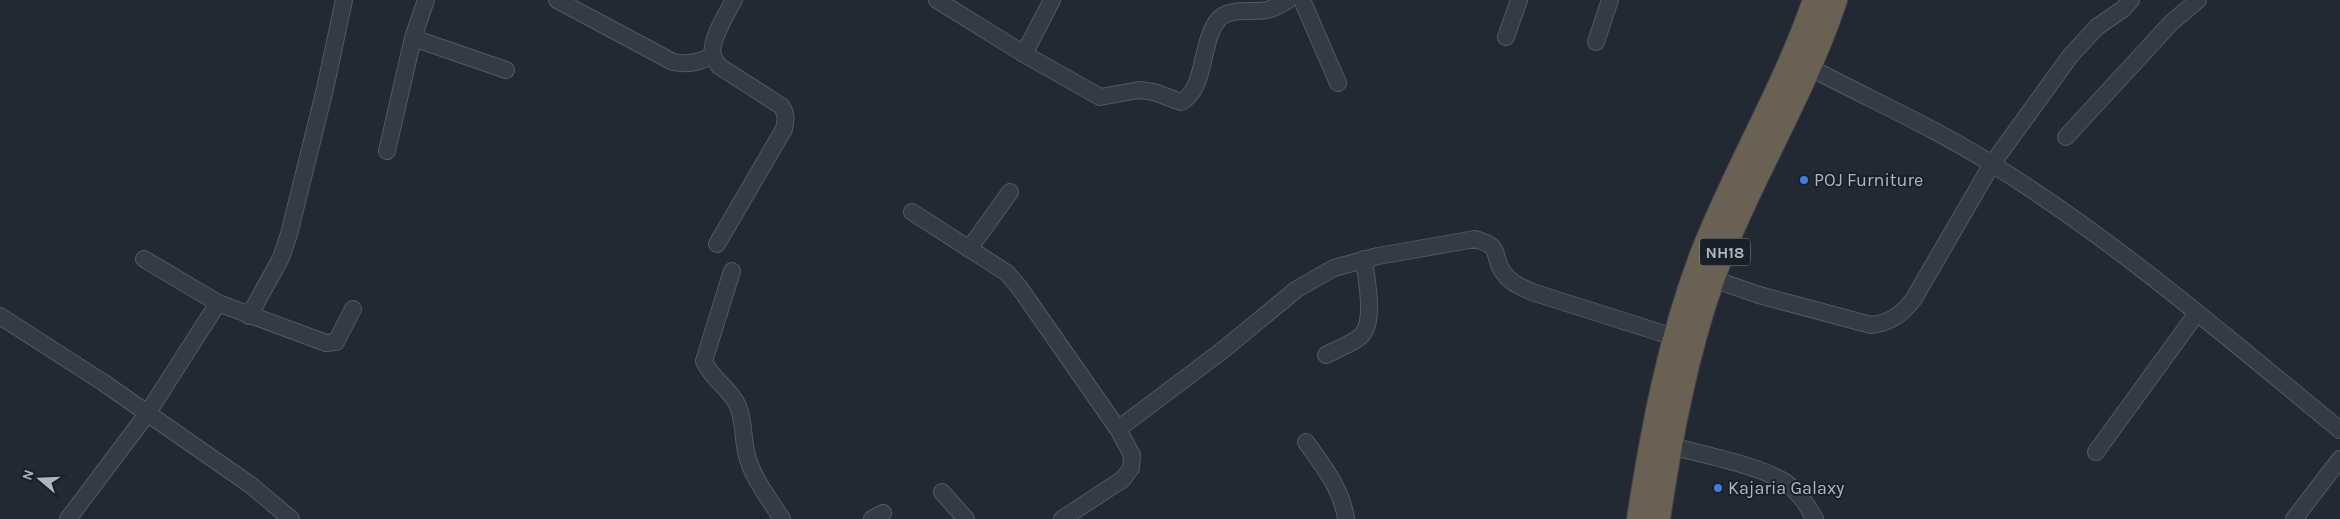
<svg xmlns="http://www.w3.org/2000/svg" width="2340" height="519" font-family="Karla,sans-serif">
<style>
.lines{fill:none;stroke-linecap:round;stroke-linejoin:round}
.minor-casing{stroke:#525962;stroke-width:18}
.highway-casing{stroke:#3f464f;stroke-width:24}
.minor{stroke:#353b44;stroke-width:16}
.highway{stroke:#6a6153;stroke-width:22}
.shop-dot{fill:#3f7fe0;stroke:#1a2029;stroke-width:2}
.labels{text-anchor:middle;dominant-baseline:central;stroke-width:4;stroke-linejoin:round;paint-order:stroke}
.shield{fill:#1a2029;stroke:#828993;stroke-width:1}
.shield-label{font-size:16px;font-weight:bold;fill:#afb6c1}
.poi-label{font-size:18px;fill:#afb6c1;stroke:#1a2029;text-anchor:start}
</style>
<rect width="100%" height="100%" fill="#222933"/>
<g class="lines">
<defs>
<g id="minor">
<path d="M 557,0 L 673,62 C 689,65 698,62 713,56"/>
<path d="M 937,0 L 1024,54 L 1100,97 L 1139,90 L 1154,92 L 1181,102 C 1207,89 1200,39 1219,19 C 1230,7 1252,13 1267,10 C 1275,8 1282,4 1288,0"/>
<path d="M 1302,0 L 1338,83"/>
<path d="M 1506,37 L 1519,0"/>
<path d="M 413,38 L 506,70"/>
<path d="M 1596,42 L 1610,0"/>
<path d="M 1024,54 L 1052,0"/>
<path d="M 1809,67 C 1869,99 1935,128 1992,164 C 2116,241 2228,338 2340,430"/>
<path d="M 2066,137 L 2171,23 L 2198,0"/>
<path d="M 387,151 L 413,38 L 426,0"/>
<path d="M 912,212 L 1007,273 L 1019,287 L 1118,429 L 1132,455 L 1131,468 L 1123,479 L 1062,519"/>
<path d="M 717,244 L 784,129 C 786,119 787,114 781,106 L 719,66 C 717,63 714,59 713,56 C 709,41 727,13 734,0"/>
<path d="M 969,249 L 1010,192"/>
<path d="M 144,259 L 218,303 L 326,343 L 336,342 L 353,309"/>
<path d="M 732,271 L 704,361 C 712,380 730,388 738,406 C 745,423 742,441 748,459 C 754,480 770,500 782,519"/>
<path d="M 1713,279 L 1759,295 L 1871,325 C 1890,323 1902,314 1913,300 L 1992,164 L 2071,55 L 2097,27 L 2123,9 L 2131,0"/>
<path d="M 0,316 L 104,383 L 252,486 L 291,519"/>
<path d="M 249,316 L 281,258 L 289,234 L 325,89 L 344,0"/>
<path d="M 1326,355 C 1337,349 1352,344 1361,336 C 1376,321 1366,279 1364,259"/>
<path d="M 1118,429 L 1223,350 L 1297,289 L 1334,268 L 1378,256 L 1475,239 C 1504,247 1491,255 1503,272 C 1510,283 1522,287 1532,292 L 1674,337"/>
<path d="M 1306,442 C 1323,466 1342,489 1346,519"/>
<path d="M 1671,446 C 1700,454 1769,467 1790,486 C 1801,495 1808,507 1815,519"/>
<path d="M 2096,452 L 2197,313"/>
<path d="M 942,492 L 966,519"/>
<path d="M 68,519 L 147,414 L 218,303"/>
<path d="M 872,519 L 883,513"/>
<path d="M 2294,519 L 2340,459"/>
</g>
<g id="highway">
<path d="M 1638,519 C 1652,428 1669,338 1702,252 C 1736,166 1784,87 1814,0"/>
<path d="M 1659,519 C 1671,438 1686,358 1713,280 C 1747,184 1804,97 1836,0"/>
</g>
</defs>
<!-- minor casing -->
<use href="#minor" class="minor-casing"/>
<!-- highway casing -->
<use href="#highway" class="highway-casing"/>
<!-- minor -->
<use href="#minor" class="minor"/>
<!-- highway -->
<use href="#highway" class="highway"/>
</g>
<!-- markers -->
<g class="shop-dot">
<circle cx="1804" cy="180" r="5"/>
<circle cx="1718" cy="488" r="5"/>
</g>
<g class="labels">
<!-- shield labels -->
<rect class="shield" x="1700" y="238.5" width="50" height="27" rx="4"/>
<g class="shield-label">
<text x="1725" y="252">NH18</text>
</g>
<!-- poi labels -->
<g class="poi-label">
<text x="1814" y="180">POJ Furniture</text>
<text x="1728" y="488">Kajaria Galaxy</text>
</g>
</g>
<!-- north arrow -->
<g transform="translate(40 479) rotate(289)" stroke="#1a2029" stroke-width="4" paint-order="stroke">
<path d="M0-4L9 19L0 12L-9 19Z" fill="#afb6c1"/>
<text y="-8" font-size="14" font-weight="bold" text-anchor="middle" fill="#afb6c1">N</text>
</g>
</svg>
